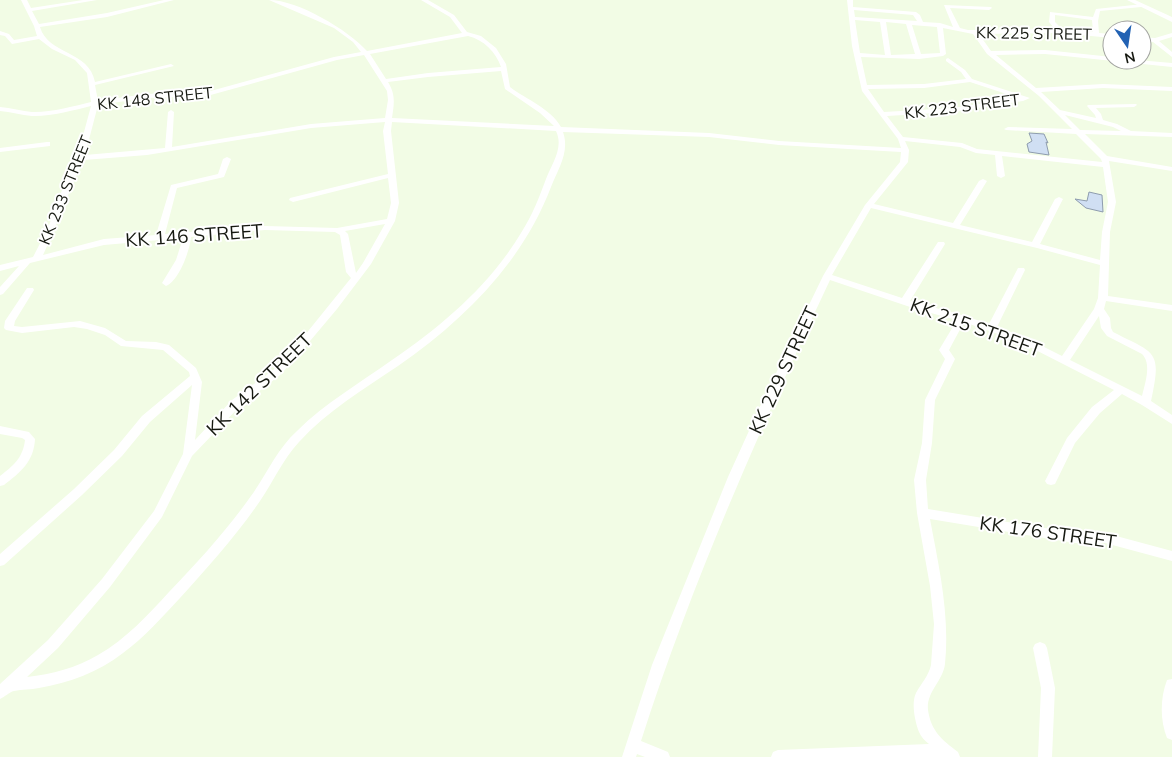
<svg xmlns="http://www.w3.org/2000/svg" width="1172" height="757" font-family="Mulish,sans-serif">
<style>
.building{fill:#d0dff3;stroke:#8e9cae}
.lines{fill:none;stroke-linecap:round;stroke-linejoin:round}
.minor{fill:#fff;fill-rule:evenodd}
.major{fill:#fff;fill-rule:evenodd}
.labels{text-anchor:middle;dominant-baseline:central;stroke-width:4;stroke-linejoin:round;paint-order:stroke}
.far-street-label{font-size:16px;fill:#161911;stroke:#fff}
.street-label{font-size:19px;fill:#161911;stroke:#fff}
</style>
<rect width="100%" height="100%" fill="#f2fce5"/>
<!-- building -->
<g class="building">
<path d="M 1029,133 L 1044,134 L 1048,143 L 1046,142 L 1049,155 L 1029,152 L 1027,144 L 1032,141 Z"/>
<path d="M 1089,192 L 1102,195 L 1103,212 L 1086,208 L 1075,199 L 1087,201 Z"/>
</g>
<g class="lines">
<!-- minor -->
<g class="minor">
<path d="M 21,0 L 27,0 L 31,8 L 83,0 L 97,0 L 32,11 L 39,24 L 107,13 L 164,0 L 174,0 L 107,17 L 40,27 C 48,55 89,50 95,82 L 171,64 L 174,66 L 95,85 L 98,101 L 146,94 L 207,92 L 334,57 L 361,52 L 353,42 L 334,28 L 269,0 C 298,0 348,30 367,51 L 462,33 L 450,17 L 421,0 L 428,0 L 454,15 L 467,32 L 481,36 L 496,48 L 506,64 L 510,87 C 527,100 550,108 561,127 L 709,133 L 779,141 L 901,148 L 898,139 L 862,91 L 852,46 L 847,0 L 853,0 L 853,7 L 916,12 L 920,15 L 923,22 L 940,23 L 953,27 L 944,5 L 991,7 L 992,8 L 989,10 L 950,8 L 960,28 L 968,30 L 1055,29 L 1049,22 L 1050,12 L 1093,17 L 1096,9 L 1143,4 L 1143,6 L 1141,7 L 1100,11 L 1098,21 L 1099,33 L 1112,34 L 1112,38 L 1060,33 L 979,34 L 991,51 L 1045,50 L 1112,57 L 1112,60 L 1137,60 L 1172,63 L 1172,67 L 1045,54 L 996,55 L 1036,88 L 1103,84 L 1172,87 L 1172,91 L 1103,88 L 1041,92 L 1060,110 L 1096,118 L 1095,115 L 1087,106 L 1088,105 L 1136,104 L 1137,105 L 1134,107 L 1096,108 L 1101,114 L 1103,120 L 1117,124 L 1131,131 L 1172,133 L 1172,137 L 1085,134 L 1107,156 L 1172,167 L 1172,171 L 1109,161 L 1116,202 L 1110,232 L 1108,296 L 1172,305 L 1172,311 L 1106,301 L 1104,309 L 1110,318 L 1111,328 L 1113,332 C 1156,354 1162,350 1151,401 L 1172,415 L 1172,424 L 1142,405 L 1122,394 L 1100,413 L 1075,443 L 1055,484 L 1051,485 L 1047,484 L 1045,481 L 1067,438 L 1092,407 L 1114,390 L 1018,341 L 964,322 L 949,350 L 955,359 L 935,400 L 932,443 L 926,480 L 928,509 L 1075,533 L 1105,533 L 1172,551 L 1172,561 L 1105,543 L 1075,543 L 930,519 C 939,567 950,615 945,664 C 943,681 926,692 928,710 C 931,731 942,740 958,752 L 960,757 L 771,757 L 773,752 L 778,750 L 929,744 C 925,741 921,737 919,732 C 915,722 911,703 916,693 C 921,684 929,675 931,665 L 934,624 L 930,586 L 917,513 L 914,480 L 922,443 L 925,400 L 945,359 L 939,350 L 957,320 L 916,309 L 830,280 C 759,431 692,582 641,741 L 668,752 L 670,757 L 645,757 L 637,754 L 636,757 L 622,757 L 652,665 L 728,477 L 763,400 L 823,276 L 865,205 L 900,162 L 901,152 L 779,145 L 709,137 L 563,132 C 570,152 558,169 551,187 C 522,263 464,320 398,366 C 364,389 327,411 299,442 C 283,459 273,482 260,501 C 236,536 208,567 180,598 C 162,617 144,638 123,653 C 99,672 69,683 39,688 C 31,690 22,689 14,691 C 9,692 5,697 0,699 L 0,684 L 48,640 L 102,579 L 154,511 L 183,454 L 192,385 L 150,422 L 122,456 L 82,495 L 4,565 L 0,566 L 0,554 L 74,489 L 114,450 L 142,416 L 190,376 L 189,372 L 163,350 L 121,346 L 105,335 L 87,329 L 74,327 L 22,333 L 6,330 L 4,328 L 5,321 L 27,288 L 33,288 L 34,290 L 15,321 L 14,326 L 22,327 L 80,321 L 105,328 L 126,341 L 156,342 L 169,345 L 196,368 L 202,382 L 195,440 L 232,400 L 272,371 L 288,356 L 351,278 L 346,272 L 340,235 L 335,232 L 265,230 L 191,237 C 190,250 179,281 166,286 L 162,283 L 176,260 L 183,238 L 104,245 L 30,263 L 3,294 L 0,295 L 0,287 L 19,266 L 0,271 L 0,265 L 33,257 L 48,228 L 65,182 L 77,158 L 91,106 C 75,110 48,117 32,116 C 21,115 11,112 0,111 L 0,107 C 11,108 22,111 32,112 C 48,113 75,106 91,102 L 87,73 L 75,60 L 52,49 L 39,39 L 12,44 L 5,36 L 0,35 L 0,31 L 9,34 L 14,40 L 37,36 L 34,26 ZM 854,10 L 913,15 L 917,21 L 855,17 ZM 1055,15 L 1092,20 L 1093,32 L 1062,29 L 1055,22 ZM 855,20 L 880,22 L 885,55 L 860,53 ZM 886,22 L 906,24 L 915,54 L 891,55 ZM 912,25 L 937,27 L 940,53 L 921,54 ZM 943,28 L 973,34 L 987,54 L 1039,96 L 1072,129 L 1008,127 L 1004,129 L 1006,130 L 1076,134 L 1101,159 L 1102,162 L 977,149 L 962,143 L 903,137 L 887,116 L 952,112 L 1023,101 L 1030,98 L 972,79 L 965,70 L 948,58 L 946,59 L 946,61 L 961,72 L 966,79 L 924,84 L 867,85 L 861,57 L 919,59 L 943,56 L 946,54 ZM 468,36 C 484,40 496,52 501,67 L 428,73 L 386,79 L 370,54 ZM 364,55 L 387,91 L 388,100 L 385,118 L 311,124 L 172,147 L 174,112 L 171,110 L 168,112 L 165,148 L 85,155 L 98,105 L 146,98 L 207,96 L 337,60 ZM 501,71 L 505,89 L 540,113 L 554,126 L 392,118 C 394,104 396,95 388,82 L 428,77 ZM 970,82 L 1019,98 L 952,108 L 884,112 L 868,89 L 924,88 ZM 1065,115 L 1113,127 L 1121,131 L 1080,130 ZM 385,122 L 383,131 L 388,174 L 290,198 L 289,200 L 293,202 L 388,178 L 391,203 L 387,219 L 337,228 L 265,226 L 165,234 L 177,188 L 224,177 L 231,159 L 227,157 L 223,159 L 218,174 L 171,185 L 156,235 L 104,239 L 43,255 C 58,224 68,191 84,160 L 147,155 L 311,128 ZM 392,122 L 556,131 C 564,148 552,163 546,179 C 539,198 532,216 521,233 C 490,285 442,326 392,360 C 360,383 325,403 297,431 C 277,449 267,474 251,496 C 227,530 198,562 169,592 C 148,615 126,639 98,655 C 76,668 52,674 27,677 L 58,648 L 110,587 L 162,517 L 192,456 L 240,406 L 280,375 L 294,360 L 337,309 L 371,264 L 395,221 L 399,203 L 391,131 ZM 905,141 L 960,147 L 976,153 L 995,155 L 997,176 L 1001,178 L 1005,176 L 1002,156 L 1103,167 L 1108,202 L 1102,232 L 1100,260 L 1040,244 L 1063,199 L 1059,197 L 1055,199 L 1032,242 L 960,225 L 987,181 L 983,179 L 979,181 L 953,223 L 874,204 L 908,162 L 909,150 ZM 871,208 L 1037,248 L 1100,265 L 1098,298 L 1094,309 L 1062,356 L 1024,337 L 997,327 L 1025,270 L 1024,268 L 1018,268 L 1017,270 L 989,324 L 965,316 L 910,301 L 945,244 L 944,242 L 938,242 L 902,298 L 832,275 ZM 385,224 L 363,263 L 356,273 L 348,234 L 345,231 ZM 1099,316 L 1101,328 L 1107,336 L 1142,354 C 1152,364 1145,383 1142,396 L 1070,360 Z"/>
<path d="M 1172,33 L 1172,37 L 1159,41 L 1172,52 L 1172,57 L 1153,42 L 1142,41 L 1142,37 L 1155,38 Z"/>
<path d="M 47,142 L 50,142 L 50,146 L 0,152 L 0,148 Z"/>
<path d="M 0,426 L 29,432 L 35,439 C 34,461 21,472 4,485 L 0,486 L 0,476 C 13,466 23,458 25,440 L 22,438 L 0,434 Z"/>
<path d="M 1040,642 L 1045,644 L 1047,648 L 1055,688 L 1052,757 L 1038,757 L 1041,688 L 1033,648 L 1035,644 Z"/>
<path d="M 1172,679 L 1172,740 L 1167,738 C 1160,721 1160,698 1167,680 Z"/>
</g>
<!-- major -->
<path class="major" d="M 1127,0 L 1135,0 L 1172,17 L 1172,22 Z"/>
</g>
<g class="labels">
<!-- far-street labels -->
<g class="far-street-label">
<text transform="translate(1034 33) rotate(1)">KK 225 STREET</text>
<text transform="translate(155 98) rotate(-6)">KK 148 STREET</text>
<text transform="translate(962 106) rotate(-7)">KK 223 STREET</text>
<text transform="translate(65 190) rotate(-68)">KK 233 STREET</text>
</g>
<!-- street labels -->
<g class="street-label">
<text transform="translate(194 235) rotate(-4)">KK 146 STREET</text>
<text transform="translate(976 327) rotate(20)">KK 215 STREET</text>
<text transform="translate(783 370) rotate(-65)">KK 229 STREET</text>
<text transform="translate(259 384) rotate(-44)">KK 142 STREET</text>
<text transform="translate(1048 532) rotate(8)">KK 176 STREET</text>
</g>
</g>
<!-- north arrow -->
<g transform="translate(1127 45) rotate(167)"><circle r="24" fill="#ffffff" stroke="#a2a3a0"/>
<path d="M0-4L9 19L0 12L-9 19Z" fill="#2262b3"/>
<text y="-8" font-size="14" font-weight="bold" text-anchor="middle" fill="#161911">N</text>
</g>
</svg>
